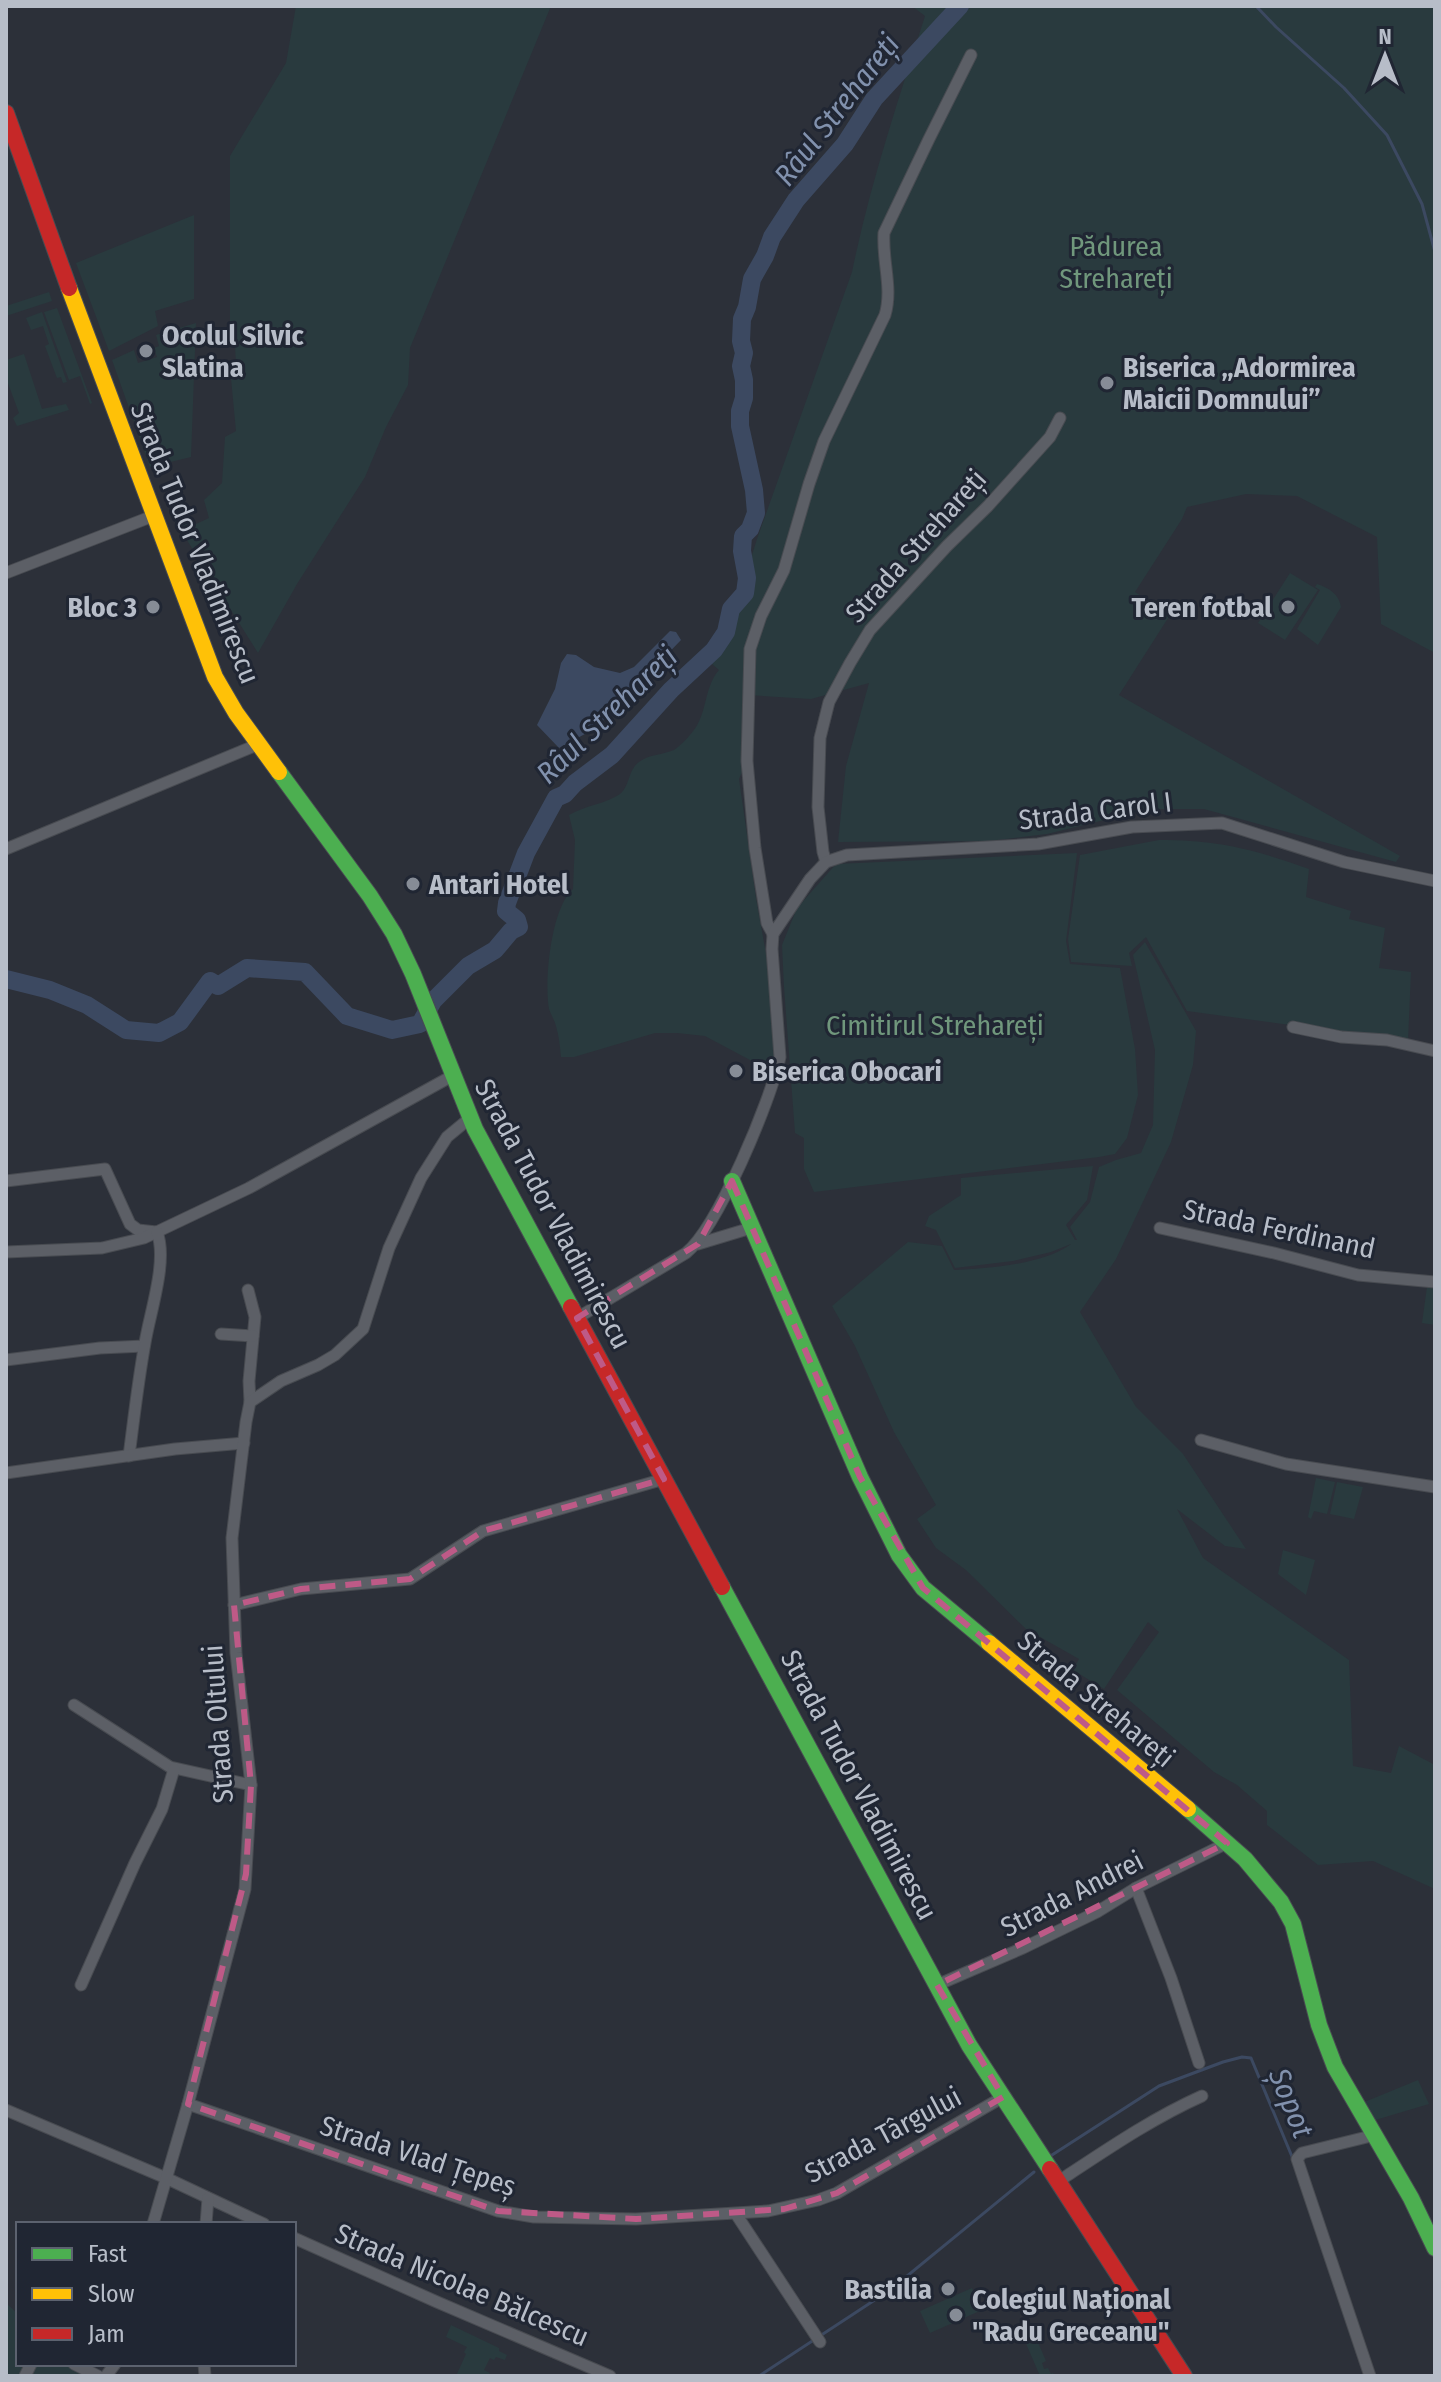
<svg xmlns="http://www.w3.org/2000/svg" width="1441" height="2382" font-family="'Fira Sans Condensed',sans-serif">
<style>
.green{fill:#293a3e}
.water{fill:#3c4961}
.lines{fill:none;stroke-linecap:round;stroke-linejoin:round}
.stream{stroke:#3c4961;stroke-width:3}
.river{stroke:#3c4961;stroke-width:18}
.street-casing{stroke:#484b51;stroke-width:13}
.fast-casing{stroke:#484b51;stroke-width:18}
.slow-casing{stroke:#484b51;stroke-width:18}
.jam-casing{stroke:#484b51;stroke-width:18}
.street{stroke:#5c5f66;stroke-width:11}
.fast{stroke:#4caf50;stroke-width:16}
.slow{stroke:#ffc107;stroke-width:16}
.jam{stroke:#c62828;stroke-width:16}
.marked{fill:none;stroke:#be5a87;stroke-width:6;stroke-dasharray:16 10;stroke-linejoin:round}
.poi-dot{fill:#868c96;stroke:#202633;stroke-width:3}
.labels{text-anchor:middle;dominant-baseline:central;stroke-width:6;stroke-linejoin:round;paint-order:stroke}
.park-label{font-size:28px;fill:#70977c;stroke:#202633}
.poi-label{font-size:28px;font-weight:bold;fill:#b7bdc8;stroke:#202633;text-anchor:start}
.street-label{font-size:28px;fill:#b7bdc8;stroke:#202633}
.water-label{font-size:30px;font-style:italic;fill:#8191ad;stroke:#202633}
</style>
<rect width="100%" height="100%" fill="#2c3039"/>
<!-- green -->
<g class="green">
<path d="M 296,6 L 551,6 L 410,348 L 408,385 L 386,427 L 365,477 L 297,584 L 258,653 L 173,518 L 173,511 L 186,508 L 192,522 L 196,524 L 209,518 L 204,500 L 222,483 L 225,437 L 236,431 L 230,368 L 236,364 L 235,345 L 230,344 L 230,156 L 286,63 Z"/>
<path d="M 912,6 L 1435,6 L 1435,653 L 1381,624 L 1377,537 L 1297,496 L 1246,494 L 1187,507 L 1182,519 L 1135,592 L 1170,615 L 1119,695 L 1400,856 L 1396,862 L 1204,809 L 1149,809 L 1047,834 L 989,841 L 838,842 L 846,766 L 869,683 L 811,699 L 748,695 L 747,761 L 739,779 L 756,898 L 775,1004 L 777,1068 L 750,1060 L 705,1036 L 677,1033 L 655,1033 L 574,1057 L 561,1057 C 560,1047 559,1036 556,1026 C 555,1021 551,1015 549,1009 C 544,981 551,908 573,889 L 575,840 L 569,815 C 586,805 606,804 620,794 C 630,786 628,770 639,762 C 649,754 663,755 674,750 C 681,745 691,735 696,727 C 707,710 705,686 719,670 L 705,658 L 737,603 L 757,539 L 852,272 C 870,184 898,101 925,16 Z"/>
<path d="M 194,215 L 194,299 L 155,311 L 158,326 L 109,351 L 76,263 Z"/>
<path d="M 49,292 L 52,301 L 6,316 L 6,306 Z"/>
<path d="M 57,308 L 92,403 L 90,404 L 80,376 L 69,380 L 44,312 Z"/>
<path d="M 42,312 L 67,382 L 63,383 L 61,377 L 57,378 L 45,346 L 49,344 L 43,326 L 31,330 L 26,318 Z"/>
<path d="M 196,323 L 191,457 L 150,467 L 112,360 L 134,350 L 138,363 L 157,357 L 154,348 L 159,346 L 156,335 Z"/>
<path d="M 24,354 L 42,409 L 66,404 L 69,410 L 17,426 L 13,418 L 19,413 L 6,378 L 6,360 Z"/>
<path d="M 1290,573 L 1318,590 L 1285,640 L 1258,623 Z"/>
<path d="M 1317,584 C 1329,588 1339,594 1341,607 L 1318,645 L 1297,629 L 1320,590 L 1315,587 Z"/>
<path d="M 1159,840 C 1217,840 1254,849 1309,869 L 1306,897 L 1351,911 L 1349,919 L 1385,928 L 1379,968 L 1411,972 L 1408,1041 L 1187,1011 L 1146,937 L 1129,953 L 1132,966 L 1071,962 L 1068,939 L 1080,855 Z"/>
<path d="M 1077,853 L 1066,941 L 1070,964 L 1120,968 L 1135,1049 L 1138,1095 L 1127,1138 L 1115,1154 L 1099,1157 L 814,1192 L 804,1169 L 804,1138 L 795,1133 L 784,987 L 782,945 L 797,908 L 836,864 Z"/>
<path d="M 1145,942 L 1196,1031 L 1193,1065 L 1171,1142 L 1116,1259 L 1080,1312 L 1136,1407 L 1183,1454 L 1246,1549 L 1225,1546 L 1177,1509 L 1203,1558 L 1349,1660 L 1353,1766 L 1391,1773 L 1399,1746 L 1435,1765 L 1435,1889 L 1373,1861 L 1318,1865 L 1267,1825 L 1267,1811 L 1237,1785 L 1214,1772 L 1117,1690 L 1159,1632 L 1148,1622 L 1104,1689 L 1073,1670 L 1079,1659 L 1026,1629 L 966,1570 L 936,1548 L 917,1519 L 936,1505 L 894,1432 L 855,1346 L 832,1306 L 908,1242 L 942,1246 L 954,1270 C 987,1269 1045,1264 1071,1244 L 1051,1252 L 1013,1261 L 955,1268 L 936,1230 L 925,1226 L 929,1216 L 961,1195 L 961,1178 L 1093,1166 L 1087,1200 L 1066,1225 L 1075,1240 L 1077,1240 L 1070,1227 L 1090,1202 L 1099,1167 L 1116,1160 L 1141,1153 L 1153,1125 L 1155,1050 L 1133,955 Z"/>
<path d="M 1427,1287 L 1435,1288 L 1435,1325 L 1422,1323 Z"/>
<path d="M 1316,1478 L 1335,1482 L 1327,1514 L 1314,1511 L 1311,1519 L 1308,1517 Z"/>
<path d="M 1337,1482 L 1363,1487 L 1354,1519 L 1330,1514 Z"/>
<path d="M 1283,1550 L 1315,1560 L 1306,1595 L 1278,1574 Z"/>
<path d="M 1418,2080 L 1429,2104 L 1372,2121 L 1362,2103 Z"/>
<path d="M 972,2288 L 982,2310 L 930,2333 L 920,2311 Z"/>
<path d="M 6,2303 L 18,2314 L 18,2364 L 77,2364 L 92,2376 L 6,2376 Z"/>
<path d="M 1025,2322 L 1028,2333 L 1033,2331 L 1046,2361 L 1042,2363 L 1044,2369 L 1048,2368 L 1051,2374 L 1053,2373 L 1055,2376 L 1040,2376 L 1018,2325 Z"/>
<path d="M 451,2325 L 499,2348 L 499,2351 L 507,2355 L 505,2360 L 496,2357 L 494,2360 L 490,2358 L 484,2370 L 490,2373 L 488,2376 L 456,2376 L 466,2354 L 464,2352 L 467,2347 L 446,2337 Z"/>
</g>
<!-- water -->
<path class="water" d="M 670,631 L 676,632 L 681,640 L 596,728 L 559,748 L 537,725 L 555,689 L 561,663 L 567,654 L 576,655 L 594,667 L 620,673 L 634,667 Z"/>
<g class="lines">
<!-- stream -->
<g class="stream">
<path d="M 1256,6 L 1276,27 L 1344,88 L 1387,135 L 1422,204 L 1435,252"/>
<path d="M 1052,2155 L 1159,2086 L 1223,2062 L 1242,2057 L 1251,2058 L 1293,2159"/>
<path d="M 759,2376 L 890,2290 L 1034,2172"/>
</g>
<!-- river -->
<path class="river" d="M 6,979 L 50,990 L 87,1005 L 126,1030 L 159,1033 L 180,1022 L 210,981 L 218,986 L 247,968 L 305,972 L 347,1016 L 392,1030 L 420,1024 L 433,1001 L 468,966 L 495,950 L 511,931 L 519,927 L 517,920 L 506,911 L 507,903 L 526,853 L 556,798 L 565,794 L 575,783 L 612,755 L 671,690 L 714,650 L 726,632 L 731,609 L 745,593 L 747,578 L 742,551 L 743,536 L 750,529 L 756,513 L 754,490 L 740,426 L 740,411 L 744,398 L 744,380 L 741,366 L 744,353 L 741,341 L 742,319 L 747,307 L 752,279 L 765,256 L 772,237 L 796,200 L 845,144 L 874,99 L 960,6"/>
<defs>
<g id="street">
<path d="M 6,573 L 153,516"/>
<path d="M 6,849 L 259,744"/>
<path d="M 826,862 L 823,852 L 818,807 L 820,738 L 829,702 L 850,663 L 870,630 L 947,546 L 988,506 L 1050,437 L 1060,418"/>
<path d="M 773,934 L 767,923 L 755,848 L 747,761 L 750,649 L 761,616 L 784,570 L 809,484 L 824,441 L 885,315 C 893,288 882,261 884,233 L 929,139 L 971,55"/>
<path d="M 1293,1027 L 1341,1037 L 1387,1040 L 1435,1051"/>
<path d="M 6,1181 L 105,1169 L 130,1224 L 138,1230 L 156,1232"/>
<path d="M 1160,1228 L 1274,1253 L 1358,1275 L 1435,1282"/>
<path d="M 698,1244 L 751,1228"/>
<path d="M 6,1252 L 102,1248 L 144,1238 L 249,1188 L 452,1076"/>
<path d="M 248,1290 L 255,1317 L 249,1381 L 250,1402"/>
<path d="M 577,1318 L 686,1253 C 718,1227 771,1100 780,1057 L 772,949 L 773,934 L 810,879 L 826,862 L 847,855 L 1038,844 L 1132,827 L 1222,823 L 1344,862 L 1435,881"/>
<path d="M 221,1334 L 253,1336"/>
<path d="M 6,1360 L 100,1348 L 144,1346"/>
<path d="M 1201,1440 L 1286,1464 L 1435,1487"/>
<path d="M 129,1456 C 134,1418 138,1381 145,1343 C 150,1312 168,1261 157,1232"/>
<path d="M 6,1473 L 175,1449 L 244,1443"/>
<path d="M 234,1605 L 301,1589 L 410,1579 L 483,1531 L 664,1479"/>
<path d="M 74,1705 L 170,1767 L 251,1785"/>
<path d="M 1136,1888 L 1171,1978 L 1199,2063"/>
<path d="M 81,1985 L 135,1863 L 162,1809 L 174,1769"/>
<path d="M 937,1985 L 1023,1948 L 1097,1912 L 1136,1888 L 1227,1843"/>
<path d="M 188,2104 L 498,2211 L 534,2217 L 636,2219 L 768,2211 L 818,2200 L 837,2193 L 1003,2097"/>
<path d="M 6,2110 L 166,2178 L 264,2224"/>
<path d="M 1059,2183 L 1065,2177 C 1109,2148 1153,2118 1202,2096"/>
<path d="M 736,2214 L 820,2342"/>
<path d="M 153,2224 L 188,2104 L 245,1889 L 251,1785 L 236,1653 L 232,1538 L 246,1422 L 250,1402 L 281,1381 L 318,1365 L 335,1355 L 363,1329 L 389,1248 L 421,1178 L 447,1137 L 470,1118"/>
<path d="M 206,2224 L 208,2198"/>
<path d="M 294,2238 L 437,2302 L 610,2376"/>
<path d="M 74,2364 L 98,2376"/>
<path d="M 204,2364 L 205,2376"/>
<path d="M 25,2376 L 31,2364"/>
<path d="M 106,2376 L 115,2364"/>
<path d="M 1370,2376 L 1297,2159 L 1302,2153 L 1375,2135"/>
</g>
<g id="fast">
<path d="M 279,772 L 370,896 L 394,934 L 413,974 L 475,1129 L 571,1307"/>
<path d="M 732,1181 L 860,1477 L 899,1555 L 923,1588 L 989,1643"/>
<path d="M 722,1587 L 969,2045 L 1050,2169"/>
<path d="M 1188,1809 L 1245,1859 L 1281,1902 L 1293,1924 L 1319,2025 L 1335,2067 L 1411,2198 L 1435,2248"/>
</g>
<g id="slow">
<path d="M 69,288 L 215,677 L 236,713 L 279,772"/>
<path d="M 989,1643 L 1188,1809"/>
</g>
<g id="jam">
<path d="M 6,113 L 69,288"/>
<path d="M 571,1307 L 722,1587"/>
<path d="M 1050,2169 L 1184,2376"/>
</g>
</defs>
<!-- street casing -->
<use href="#street" class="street-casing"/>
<!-- fast casing -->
<use href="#fast" class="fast-casing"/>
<!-- slow casing -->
<use href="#slow" class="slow-casing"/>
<!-- jam casing -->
<use href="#jam" class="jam-casing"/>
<!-- street -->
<use href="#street" class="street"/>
<!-- fast -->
<use href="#fast" class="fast"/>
<!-- slow -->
<use href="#slow" class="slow"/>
<!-- jam -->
<use href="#jam" class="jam"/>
</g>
<!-- marked area -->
<path class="marked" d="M 732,1181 L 860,1477 L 923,1588 L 1227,1843 L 937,1985 L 1003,2097 L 837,2193 L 784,2209 L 636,2219 L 498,2211 L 188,2104 L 246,1874 L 251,1785 L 234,1605 L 301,1589 L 410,1579 L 483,1531 L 664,1479 L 577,1318 L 698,1244 Z"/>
<!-- markers -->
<g class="poi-dot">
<circle cx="146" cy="351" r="8"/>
<circle cx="1107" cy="383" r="8"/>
<circle cx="153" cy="607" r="8"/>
<circle cx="1288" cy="607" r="8"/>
<circle cx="413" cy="884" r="8"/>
<circle cx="736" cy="1071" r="8"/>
<circle cx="948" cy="2289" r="8"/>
<circle cx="956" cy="2315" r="8"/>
</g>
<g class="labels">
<!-- park labels -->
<g class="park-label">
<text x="1116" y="246">Pădurea<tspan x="1116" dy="32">Strehareți</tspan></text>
<text x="935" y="1025">Cimitirul Strehareți</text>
</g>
<!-- poi labels -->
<g class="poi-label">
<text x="162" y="335">Ocolul Silvic<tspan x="162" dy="32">Slatina</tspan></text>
<text x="1123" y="367">Biserica „Adormirea<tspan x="1123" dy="32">Maicii Domnului”</tspan></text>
<text x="137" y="607" text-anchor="end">Bloc 3</text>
<text x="1272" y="607" text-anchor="end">Teren fotbal</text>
<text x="429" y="884">Antari Hotel</text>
<text x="752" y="1071">Biserica Obocari</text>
<text x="932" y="2289" text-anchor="end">Bastilia</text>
<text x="972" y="2299">Colegiul Național<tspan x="972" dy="32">"Radu Greceanu"</tspan></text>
</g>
<!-- street labels -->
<g class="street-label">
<text transform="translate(195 543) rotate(68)">Strada Tudor Vladimirescu</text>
<text transform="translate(916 546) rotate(-48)">Strada Strehareți</text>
<text transform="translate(1095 811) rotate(-7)">Strada Carol I</text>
<text transform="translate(553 1214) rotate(62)">Strada Tudor Vladimirescu</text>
<text transform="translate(1279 1229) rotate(12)">Strada Ferdinand</text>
<text transform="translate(1096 1699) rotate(40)">Strada Strehareți</text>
<text transform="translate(218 1724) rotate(-94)">Strada Oltului</text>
<text transform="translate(859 1785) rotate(62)">Strada Tudor Vladimirescu</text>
<text transform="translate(1072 1894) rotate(-27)">Strada Andrei</text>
<text transform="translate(883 2135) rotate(-28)">Strada Târgului</text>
<text transform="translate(418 2156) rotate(18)">Strada Vlad Țepeș</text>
<text transform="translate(462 2285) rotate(23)">Strada Nicolae Bălcescu</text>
</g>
<!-- water labels -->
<g class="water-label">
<text transform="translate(837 110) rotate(-52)">Râul Strehareți</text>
<text transform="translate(607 715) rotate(-44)">Râul Strehareți</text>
<text transform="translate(1291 2103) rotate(68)">Șopot</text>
</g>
</g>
<!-- border -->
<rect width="1441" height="2382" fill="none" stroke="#b7bdc8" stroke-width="16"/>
<!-- legend -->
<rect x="16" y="2222" width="280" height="144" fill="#202633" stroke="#5c626f" stroke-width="2"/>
<rect x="32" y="2248" width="40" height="12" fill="#4caf50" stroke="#5c626f" stroke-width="2"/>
<text x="88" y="2262" font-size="24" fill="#b7bdc8">Fast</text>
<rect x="32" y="2288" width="40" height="12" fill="#ffc107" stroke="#5c626f" stroke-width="2"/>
<text x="88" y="2302" font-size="24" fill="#b7bdc8">Slow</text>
<rect x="32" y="2328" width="40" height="12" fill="#c62828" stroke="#5c626f" stroke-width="2"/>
<text x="88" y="2342" font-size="24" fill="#b7bdc8">Jam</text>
<!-- north arrow -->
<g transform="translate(1385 56)" stroke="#202633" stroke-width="6" paint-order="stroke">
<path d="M0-6L14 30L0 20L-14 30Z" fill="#b7bdc8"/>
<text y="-12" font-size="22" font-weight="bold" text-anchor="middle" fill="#b7bdc8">N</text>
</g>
</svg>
